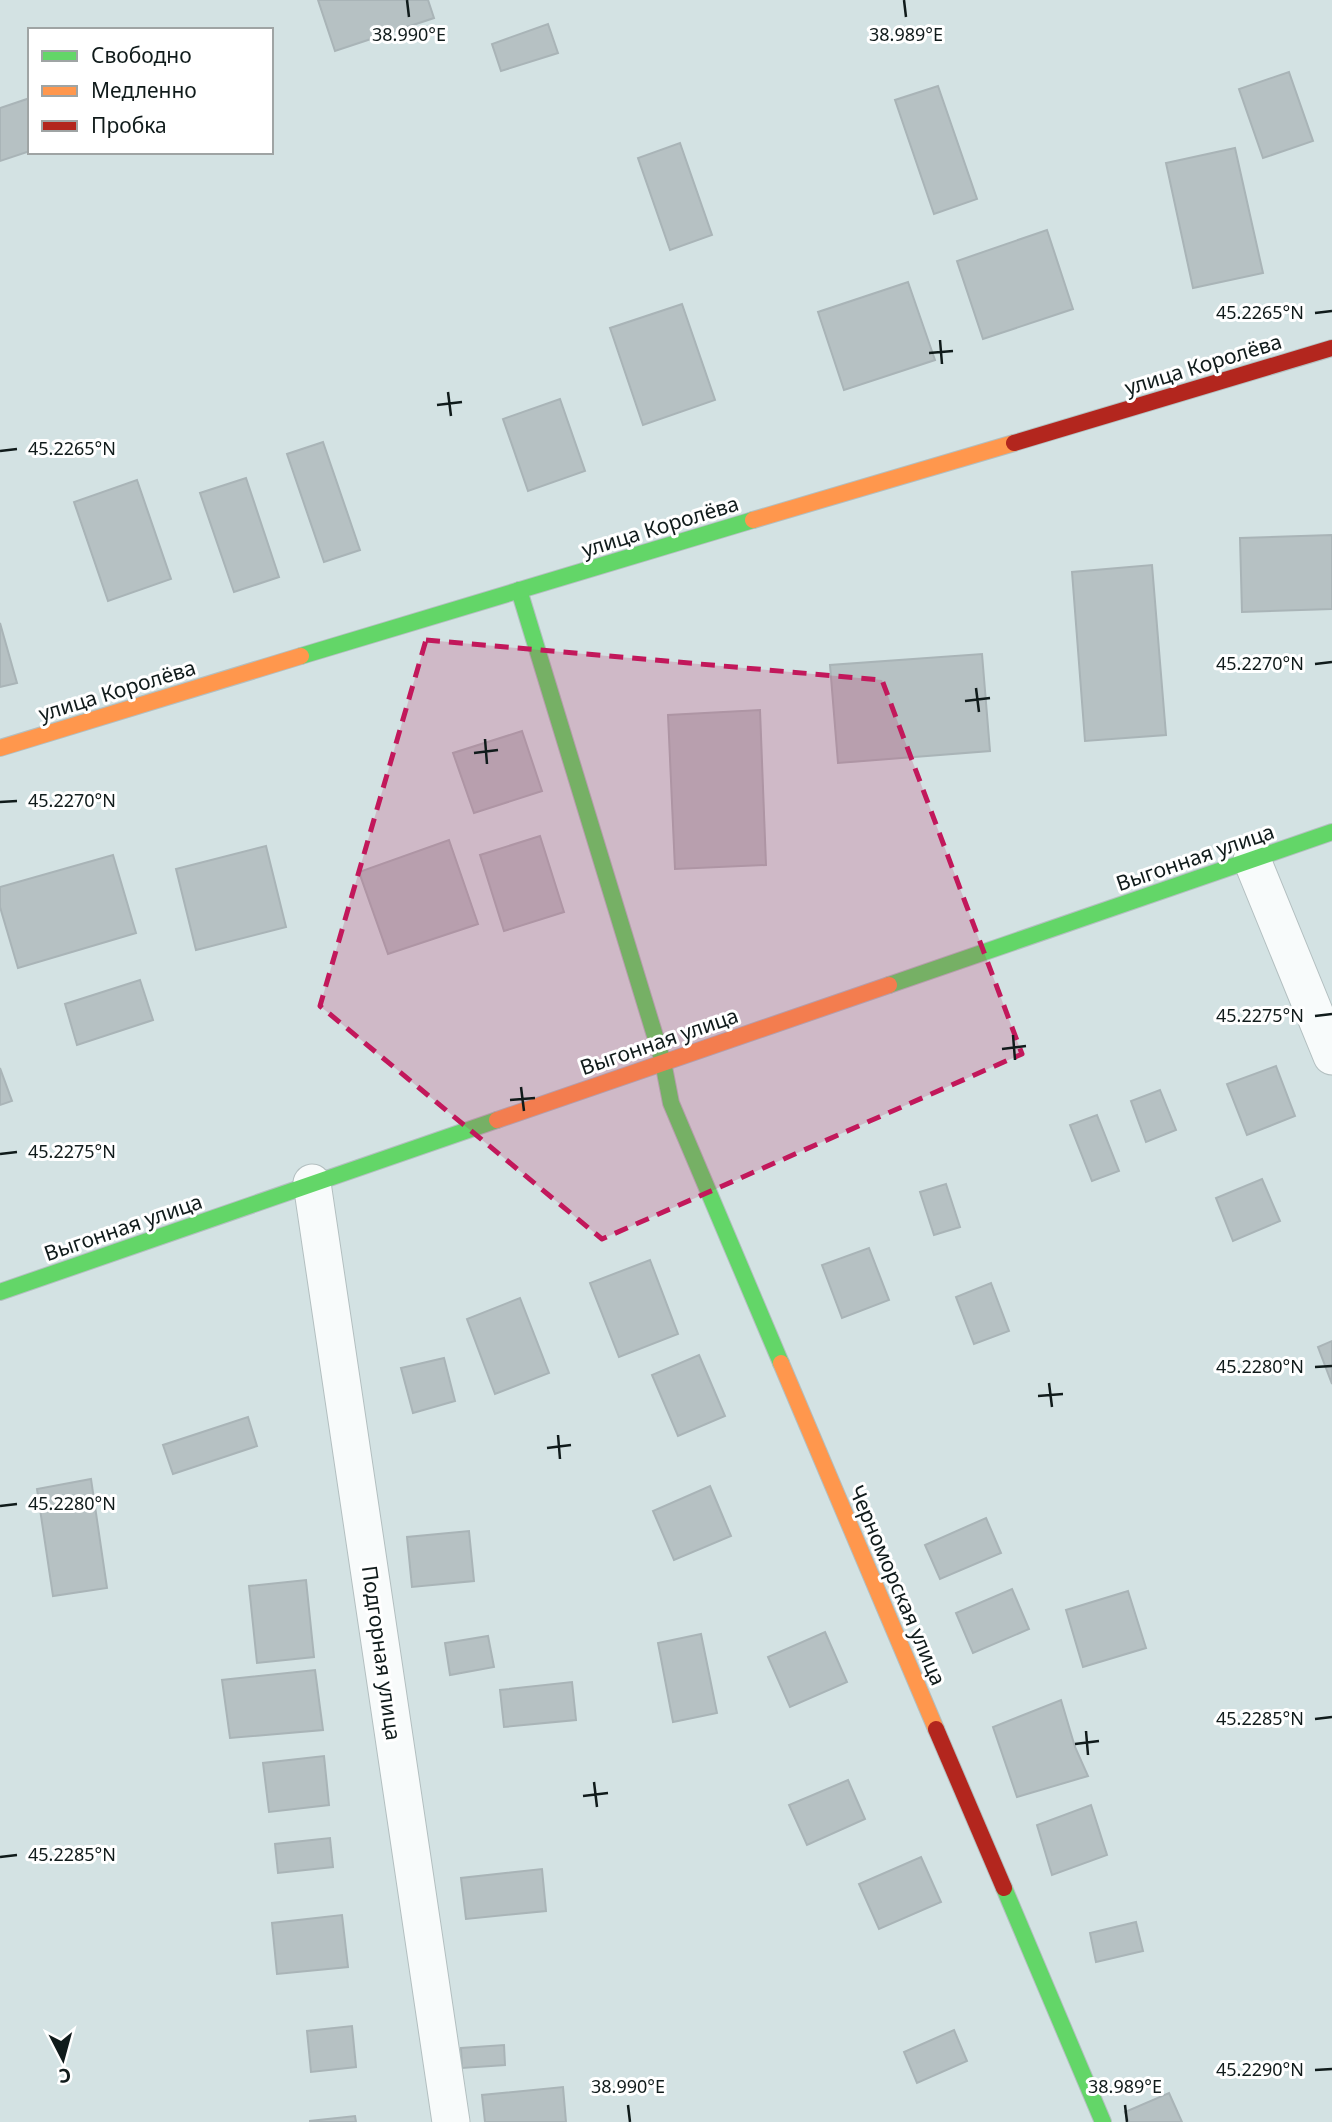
<svg xmlns="http://www.w3.org/2000/svg" width="1332" height="2122" font-family="'Noto Sans',sans-serif">
<style>
.building{fill:#b6c1c3;stroke:#a9b4b7;stroke-width:2}
.lines{fill:none;stroke-linecap:round;stroke-linejoin:round}
.street-casing{stroke:#b3bfc0;stroke-width:39}
.fast-casing{stroke:#b3bfc0;stroke-width:18}
.slow-casing{stroke:#b3bfc0;stroke-width:18}
.jam-casing{stroke:#b3bfc0;stroke-width:18}
.street{stroke:#f8fbfb;stroke-width:37}
.fast{stroke:#63d668;stroke-width:16}
.slow{stroke:#ff974d;stroke-width:16}
.jam{stroke:#b3261e;stroke-width:16}
.marked{fill:#c2185b;fill-opacity:0.2;stroke:#c2185b;stroke-width:5;stroke-dasharray:14 9;stroke-linejoin:round}
.ticks{fill:none;stroke:#101b1b;stroke-width:2.5}
.labels{text-anchor:middle;dominant-baseline:central;stroke-width:6;stroke-linejoin:round;paint-order:stroke}
.street-label{font-size:21px;fill:#101b1b;stroke:#fff}
.ticks-label{font-size:18px;text-anchor:middle;fill:#101b1b;stroke:#fff;stroke-width:6;stroke-linejoin:round;paint-order:stroke}
</style>
<rect width="100%" height="100%" fill="#d3e2e3"/>
<!-- building -->
<g class="building">
<path d="M 318,0 L 428,0 L 434,18 L 335,51 Z"/>
<path d="M 548,24 L 558,53 L 501,71 L 492,44 Z"/>
<path d="M 1289,72 L 1313,141 L 1263,158 L 1239,89 Z"/>
<path d="M 938,86 L 977,199 L 934,214 L 895,100 Z"/>
<path d="M 30,98 L 30,151 L 0,161 L 0,108 Z"/>
<path d="M 680,143 L 712,235 L 670,250 L 638,158 Z"/>
<path d="M 1235,148 L 1263,273 L 1193,288 L 1166,163 Z"/>
<path d="M 1047,230 L 1073,309 L 983,339 L 957,261 Z"/>
<path d="M 908,282 L 935,360 L 844,390 L 818,312 Z"/>
<path d="M 682,304 L 715,400 L 643,425 L 610,328 Z"/>
<path d="M 560,399 L 585,471 L 528,491 L 503,419 Z"/>
<path d="M 323,442 L 360,550 L 324,562 L 287,454 Z"/>
<path d="M 246,478 L 279,577 L 234,592 L 200,493 Z"/>
<path d="M 137,480 L 171,579 L 108,601 L 74,502 Z"/>
<path d="M 1332,535 L 1332,609 L 1242,612 L 1240,538 Z"/>
<path d="M 1152,565 L 1166,735 L 1085,741 L 1072,572 Z"/>
<path d="M 0,623 L 17,683 L 0,687 Z"/>
<path d="M 982,654 L 990,751 L 838,763 L 830,665 Z"/>
<path d="M 760,710 L 766,865 L 675,869 L 668,715 Z"/>
<path d="M 522,731 L 542,791 L 474,813 L 453,753 Z"/>
<path d="M 540,836 L 564,912 L 504,931 L 480,855 Z"/>
<path d="M 449,840 L 478,924 L 388,954 L 359,872 Z"/>
<path d="M 266,846 L 286,927 L 196,950 L 176,869 Z"/>
<path d="M 113,855 L 136,933 L 18,968 L 0,907 L 0,887 Z"/>
<path d="M 140,980 L 153,1020 L 77,1045 L 65,1004 Z"/>
<path d="M 1276,1066 L 1295,1116 L 1247,1135 L 1227,1084 Z"/>
<path d="M 0,1068 L 12,1101 L 0,1105 Z"/>
<path d="M 1160,1090 L 1176,1130 L 1146,1142 L 1131,1101 Z"/>
<path d="M 1097,1115 L 1119,1171 L 1092,1181 L 1070,1125 Z"/>
<path d="M 1262,1179 L 1280,1221 L 1233,1241 L 1216,1198 Z"/>
<path d="M 946,1184 L 960,1227 L 934,1235 L 920,1192 Z"/>
<path d="M 869,1248 L 889,1300 L 842,1318 L 822,1265 Z"/>
<path d="M 650,1260 L 678,1334 L 619,1357 L 590,1283 Z"/>
<path d="M 991,1283 L 1009,1331 L 974,1344 L 956,1297 Z"/>
<path d="M 520,1298 L 549,1373 L 495,1394 L 467,1319 Z"/>
<path d="M 1332,1341 L 1332,1384 L 1318,1347 Z"/>
<path d="M 699,1355 L 725,1416 L 678,1436 L 652,1375 Z"/>
<path d="M 444,1358 L 455,1401 L 413,1413 L 401,1368 Z"/>
<path d="M 248,1417 L 257,1446 L 173,1474 L 163,1445 Z"/>
<path d="M 91,1479 L 107,1588 L 53,1596 L 37,1489 Z"/>
<path d="M 710,1486 L 731,1536 L 674,1560 L 653,1511 Z"/>
<path d="M 986,1518 L 1001,1553 L 940,1579 L 925,1545 Z"/>
<path d="M 469,1531 L 474,1581 L 412,1587 L 407,1537 Z"/>
<path d="M 306,1580 L 314,1657 L 257,1663 L 249,1586 Z"/>
<path d="M 1012,1589 L 1029,1629 L 973,1653 L 956,1613 Z"/>
<path d="M 1128,1591 L 1146,1648 L 1083,1667 L 1066,1610 Z"/>
<path d="M 825,1632 L 847,1682 L 790,1707 L 768,1657 Z"/>
<path d="M 701,1634 L 717,1713 L 673,1722 L 658,1643 Z"/>
<path d="M 488,1636 L 494,1667 L 450,1675 L 445,1643 Z"/>
<path d="M 315,1670 L 323,1730 L 230,1738 L 222,1680 Z"/>
<path d="M 572,1682 L 576,1720 L 504,1727 L 500,1690 Z"/>
<path d="M 1061,1700 L 1075,1747 L 1088,1776 L 1017,1797 L 993,1727 Z"/>
<path d="M 324,1756 L 329,1805 L 269,1812 L 263,1763 Z"/>
<path d="M 848,1780 L 865,1819 L 807,1845 L 789,1805 Z"/>
<path d="M 1091,1805 L 1107,1855 L 1052,1875 L 1037,1825 Z"/>
<path d="M 330,1838 L 333,1867 L 278,1873 L 275,1844 Z"/>
<path d="M 921,1857 L 941,1902 L 879,1929 L 859,1884 Z"/>
<path d="M 542,1869 L 546,1911 L 466,1919 L 461,1878 Z"/>
<path d="M 342,1915 L 348,1967 L 277,1974 L 272,1923 Z"/>
<path d="M 1136,1922 L 1143,1951 L 1096,1962 L 1090,1933 Z"/>
<path d="M 352,2026 L 356,2067 L 311,2072 L 307,2031 Z"/>
<path d="M 954,2030 L 967,2061 L 917,2083 L 904,2052 Z"/>
<path d="M 504,2045 L 505,2065 L 462,2068 L 461,2048 Z"/>
<path d="M 563,2087 L 566,2122 L 485,2122 L 482,2095 Z"/>
<path d="M 1169,2093 L 1182,2122 L 1129,2122 L 1125,2112 Z"/>
<path d="M 355,2116 L 356,2122 L 310,2122 L 310,2121 Z"/>
</g>
<g class="lines">
<defs>
<g id="street">
<path d="M 1252,860 L 1332,1056"/>
<path d="M 312,1183 L 451,2122"/>
</g>
<g id="fast">
<path d="M 519,590 L 663,1062 L 671,1103 L 781,1363"/>
<path d="M 301,656 L 753,520"/>
<path d="M 889,985 L 1332,832"/>
<path d="M 0,1292 L 497,1120"/>
<path d="M 1004,1888 L 1103,2122"/>
</g>
<g id="slow">
<path d="M 753,520 L 1014,443"/>
<path d="M 0,748 L 301,656"/>
<path d="M 497,1120 L 889,985"/>
<path d="M 781,1363 L 936,1729"/>
</g>
<g id="jam">
<path d="M 1014,443 L 1332,348"/>
<path d="M 936,1729 L 1004,1888"/>
</g>
</defs>
<!-- street casing -->
<use href="#street" class="street-casing"/>
<!-- fast casing -->
<use href="#fast" class="fast-casing"/>
<!-- slow casing -->
<use href="#slow" class="slow-casing"/>
<!-- jam casing -->
<use href="#jam" class="jam-casing"/>
<!-- street -->
<use href="#street" class="street"/>
<!-- fast -->
<use href="#fast" class="fast"/>
<!-- slow -->
<use href="#slow" class="slow"/>
<!-- jam -->
<use href="#jam" class="jam"/>
</g>
<!-- marked area -->
<path class="marked" d="M 426,640 L 882,680 L 1022,1054 L 602,1239 L 320,1006 Z"/>
<!-- ticks -->
<path class="ticks" d="M 407,0 L 409,17M 904,0 L 906,17M 1315,313 L 1332,311M 940,340 L 942,364M 929,353 L 953,351M 448,392 L 451,416M 437,405 L 462,402M 0,451 L 17,449M 1315,664 L 1332,662M 976,688 L 979,712M 965,701 L 990,698M 485,739 L 487,764M 474,753 L 498,750M 0,802 L 17,801M 1315,1016 L 1332,1014M 1013,1035 L 1015,1060M 1002,1049 L 1026,1046M 521,1087 L 524,1111M 510,1100 L 535,1098M 0,1154 L 17,1152M 1315,1367 L 1332,1366M 1049,1383 L 1052,1407M 1038,1396 L 1063,1394M 558,1435 L 560,1459M 547,1448 L 571,1445M 0,1506 L 17,1504M 1315,1719 L 1332,1717M 1086,1731 L 1088,1755M 1075,1744 L 1099,1741M 594,1782 L 597,1807M 583,1796 L 608,1793M 0,1857 L 17,1855M 1315,2070 L 1332,2069M 628,2105 L 630,2122M 1125,2105 L 1127,2122"/>
<g class="labels">
<!-- street labels -->
<g class="street-label">
<text transform="translate(1203 364) rotate(-17)">улица Королёва</text>
<text transform="translate(660 526) rotate(-17)">улица Королёва</text>
<text transform="translate(117 690) rotate(-17)">улица Королёва</text>
<text transform="translate(1195 857) rotate(-19)">Выгонная улица</text>
<text transform="translate(659 1041) rotate(-19)">Выгонная улица</text>
<text transform="translate(123 1227) rotate(-19)">Выгонная улица</text>
<text transform="translate(898 1585) rotate(67)">Черноморская улица</text>
<text transform="translate(382 1653) rotate(82)">Подгорная улица</text>
</g>
</g>
<g class="ticks-label">
<text x="409" y="41">38.990°E</text>
<text x="906" y="41">38.989°E</text>
<text x="1260" y="319">45.2265°N</text>
<text x="72" y="455">45.2265°N</text>
<text x="1260" y="670">45.2270°N</text>
<text x="72" y="807">45.2270°N</text>
<text x="1260" y="1022">45.2275°N</text>
<text x="72" y="1158">45.2275°N</text>
<text x="1260" y="1373">45.2280°N</text>
<text x="72" y="1510">45.2280°N</text>
<text x="1260" y="1725">45.2285°N</text>
<text x="72" y="1861">45.2285°N</text>
<text x="1260" y="2076">45.2290°N</text>
<text x="628" y="2093">38.990°E</text>
<text x="1125" y="2093">38.989°E</text>
</g>
<!-- legend -->
<rect x="28" y="28" width="245" height="126" fill="#ffffff" stroke="#9fa4a4" stroke-width="2"/>
<rect x="42" y="51" width="35" height="10" fill="#63d668" stroke="#9fa4a4" stroke-width="2"/>
<text x="91" y="63" font-size="21" fill="#101b1b">Свободно</text>
<rect x="42" y="86" width="35" height="10" fill="#ff974d" stroke="#9fa4a4" stroke-width="2"/>
<text x="91" y="98" font-size="21" fill="#101b1b">Медленно</text>
<rect x="42" y="121" width="35" height="10" fill="#b3261e" stroke="#9fa4a4" stroke-width="2"/>
<text x="91" y="133" font-size="21" fill="#101b1b">Пробка</text>
<!-- north arrow -->
<g transform="translate(63 2059) rotate(174)" stroke="#ffffff" stroke-width="5" paint-order="stroke">
<path d="M0-5L12 26L0 18L-12 26Z" fill="#101b1b"/>
<text y="-10" font-size="19" font-weight="bold" text-anchor="middle" fill="#101b1b">С</text>
</g>
</svg>
